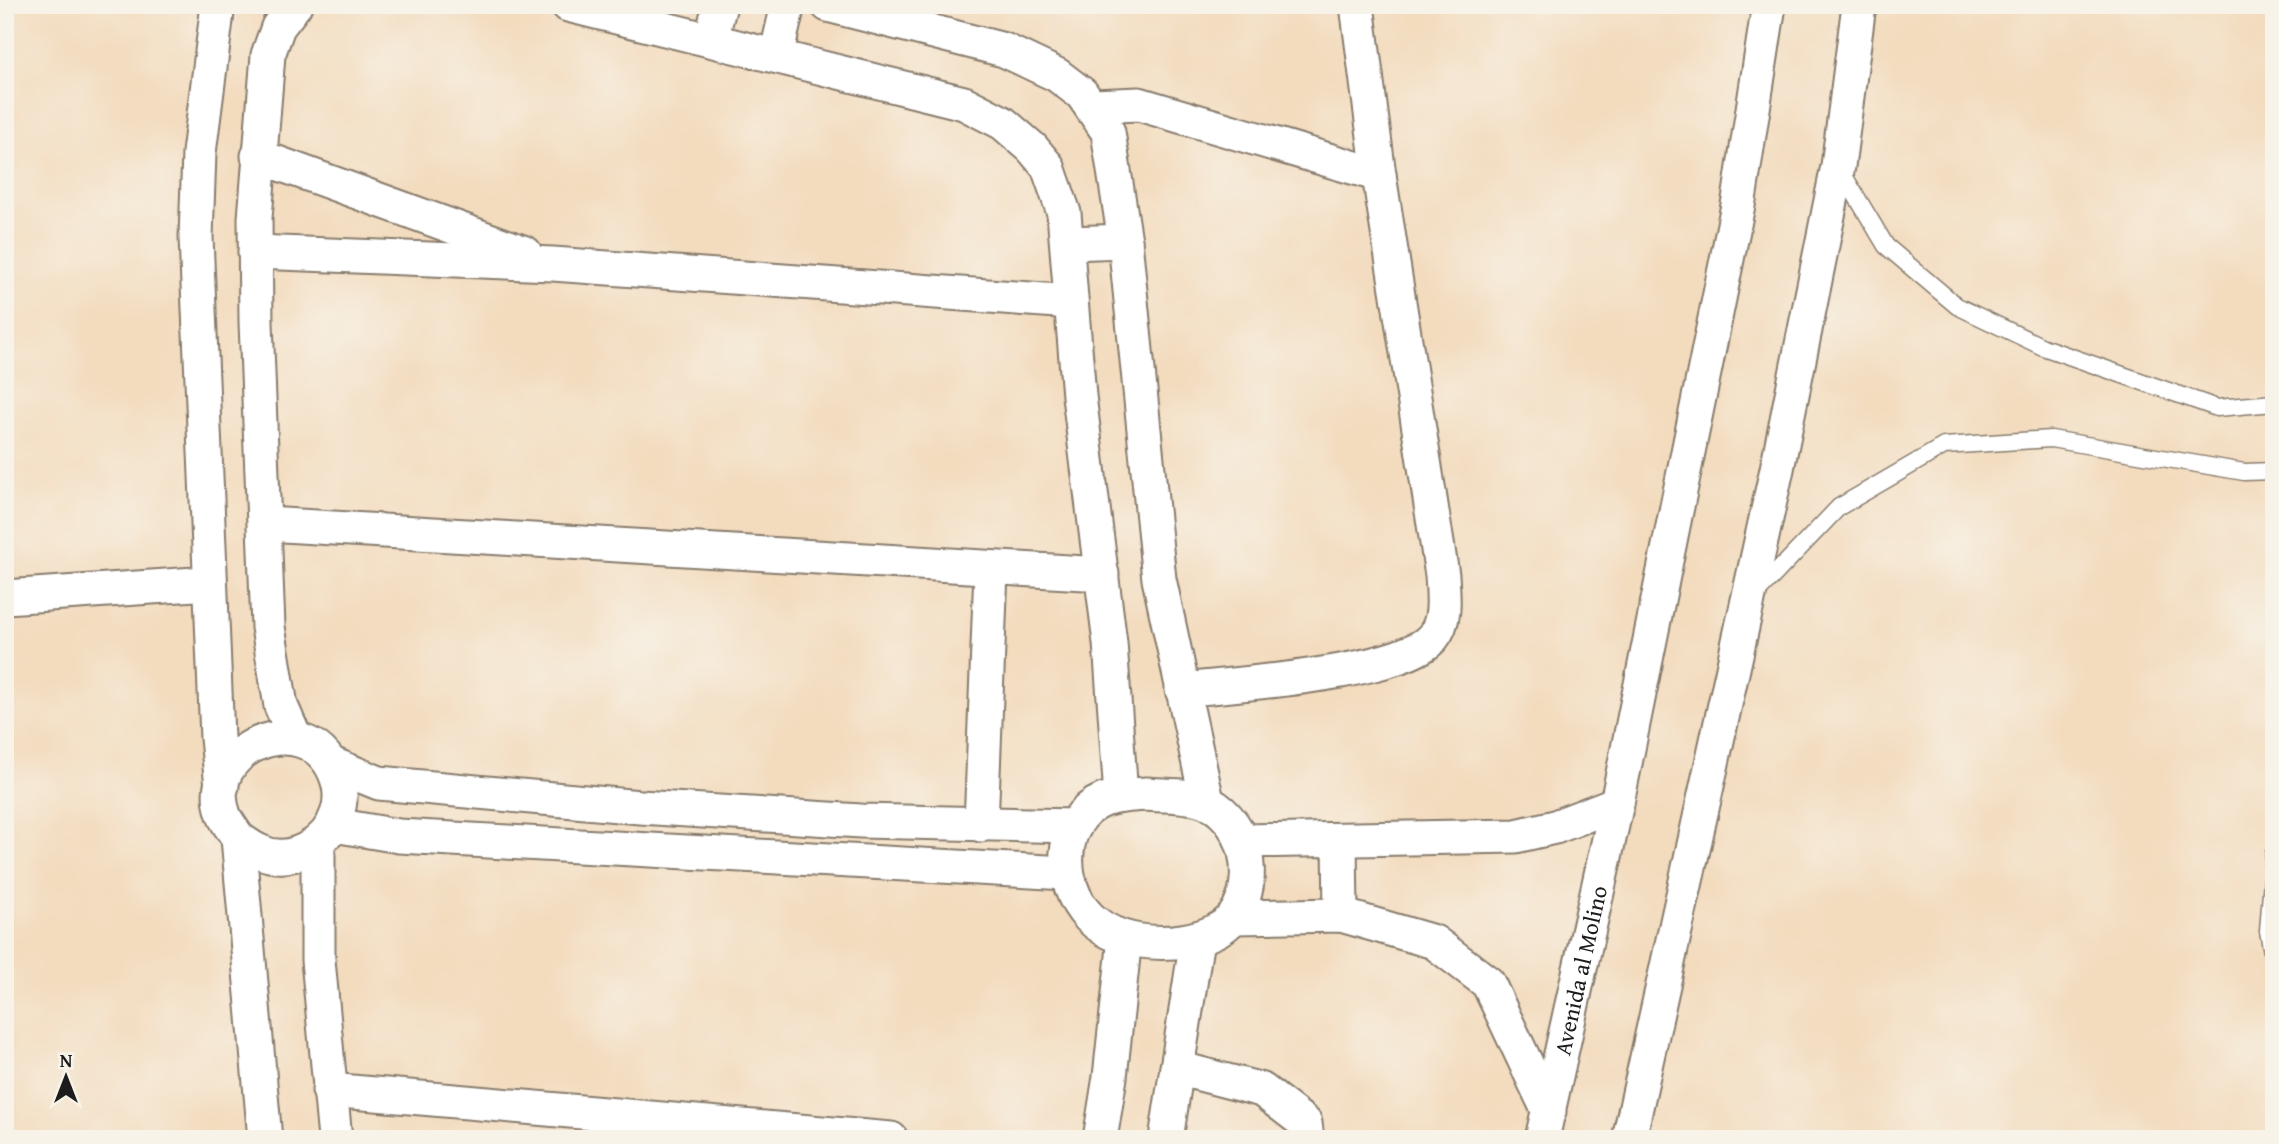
<svg xmlns="http://www.w3.org/2000/svg" width="2279" height="1144" font-family="'Gentium Book Plus',serif">
<style>
.lines{fill:none;stroke-linecap:round;stroke-linejoin:round}
.service-casing{stroke:#887c6d;stroke-width:19}
.minor-casing{stroke:#887c6d;stroke-width:37}
.service{stroke:#fff;stroke-width:16}
.minor{stroke:#fff;stroke-width:33}
.labels{text-anchor:middle;dominant-baseline:central;stroke-width:5;stroke-linejoin:round;paint-order:stroke}
.street-label{font-size:23px;fill:#1c1c1c;stroke:#f7f3e8}
</style>
<rect width="100%" height="100%" fill="#f7f3e8"/>
<filter id="ink" filterUnits="userSpaceOnUse"><feTurbulence type="fractalNoise" baseFrequency=".0143" numOctaves="2"/><feDisplacementMap in="SourceGraphic" scale="14" xChannelSelector="R" yChannelSelector="G"/><feConvolveMatrix kernelMatrix="1 2 1 2 8 2 1 2 1" color-interpolation-filters="sRGB"/></filter>
<filter id="wash" filterUnits="userSpaceOnUse"><feTurbulence type="fractalNoise" baseFrequency=".00686" numOctaves="4" result="noise"/><feDisplacementMap in="SourceGraphic" scale="28" xChannelSelector="R" yChannelSelector="G"/><feGaussianBlur stdDeviation="1.57" result="paint"/><feColorMatrix in="noise" values="0 0 0 0 0 0 0 0 0 0 0 0 0 0 0 0 0 1.4 0 .05"/><feComposite in="paint" operator="in"/></filter>
<g filter="url(#wash)">
<rect width="100%" height="100%" fill="#f3dbbe"/>
</g>
<g filter="url(#ink)">
<g class="lines">
<defs>
<g id="service">
<path d="M 1840,169 L 1886,246 L 1957,306 L 2043,347 L 2217,408 L 2274,403"/>
<path d="M 1755,595 L 1839,507 L 1944,446 L 2051,439 L 2244,472 L 2274,471"/>
<path d="M 2274,853 L 2268,931 L 2274,963"/>
</g>
<g id="minor">
<path d="M 218,5 L 199,153 L 196,237 L 217,738 L 222,786"/>
<path d="M 568,5 L 964,103 L 1003,123 L 1032,148 L 1048,167 L 1064,213 L 1079,396 L 1110,643 L 1121,796"/>
<path d="M 828,5 L 1004,50 L 1057,75 L 1082,94 L 1108,132 L 1125,241 L 1159,579 L 1207,801"/>
<path d="M 711,39 L 720,5"/>
<path d="M 776,56 L 788,5"/>
<path d="M 1093,106 L 1139,104 L 1379,175"/>
<path d="M 258,156 L 525,253"/>
<path d="M 1068,243 L 1125,241"/>
<path d="M 255,252 L 553,264 L 1071,302"/>
<path d="M 266,524 L 1102,574"/>
<path d="M 5,597 L 210,583"/>
<path d="M 1182,690 C 1233,684 1403,674 1433,637 C 1447,620 1443,595 1442,575 L 1379,175 L 1357,5"/>
<path d="M 295,738 L 281,706 L 268,627 L 256,322 L 255,218 L 268,55 L 278,27 L 295,5"/>
<path d="M 332,764 L 379,783 L 640,807 L 861,821 L 1075,826"/>
<path d="M 1146,794 C 1165,796 1193,794 1209,803 C 1247,823 1259,880 1235,915 C 1222,933 1195,940 1174,942 C 1144,944 1111,939 1089,917 C 1057,884 1057,819 1104,800 C 1118,795 1132,795 1146,794 Z"/>
<path d="M 334,825 L 399,836 L 1066,873"/>
<path d="M 981,825 L 991,570"/>
<path d="M 238,838 C 245,843 253,849 261,852 C 291,866 328,843 337,814 C 342,800 341,787 335,773 C 306,704 199,748 224,815 C 227,823 234,831 238,838 L 265,1139"/>
<path d="M 1340,840 L 1341,915"/>
<path d="M 1243,841 L 1516,836 L 1555,827 L 1617,803"/>
<path d="M 318,843 L 318,960 L 335,1139"/>
<path d="M 1234,917 L 1341,915 L 1434,942 L 1488,983 L 1549,1112"/>
<path d="M 1177,1068 L 1262,1090 L 1305,1123 L 1307,1139"/>
<path d="M 329,1090 L 891,1139"/>
<path d="M 1100,1139 L 1110,1077 L 1125,938"/>
<path d="M 1166,1139 L 1197,939"/>
<path id="s1" d="M 1542,1139 L 1617,803 L 1739,200 L 1769,5"/>
<path d="M 1629,1139 L 1777,469 L 1838,166 L 1859,5"/>
</g>
</defs>
<!-- service casing -->
<use href="#service" class="service-casing"/>
<!-- minor casing -->
<use href="#minor" class="minor-casing"/>
<!-- service -->
<use href="#service" class="service"/>
<!-- minor -->
<use href="#minor" class="minor"/>
</g>
</g>
<g class="labels">
<!-- street labels -->
<g class="street-label">
<text stroke="none"><textPath href="#s1" startOffset="173">Avenida al Molino</textPath></text>
</g>
</g>
<!-- margin -->
<rect width="2279" height="1144" fill="none" stroke="#f7f3e8" stroke-width="28"/>
<!-- north arrow -->
<g transform="translate(66 1077)" stroke="#f7f3e8" stroke-width="5" paint-order="stroke">
<path d="M0-5L12 26L0 18L-12 26Z" fill="#1c1c1c"/>
<text y="-10" font-size="19" font-weight="bold" text-anchor="middle" fill="#1c1c1c">N</text>
</g>
</svg>
